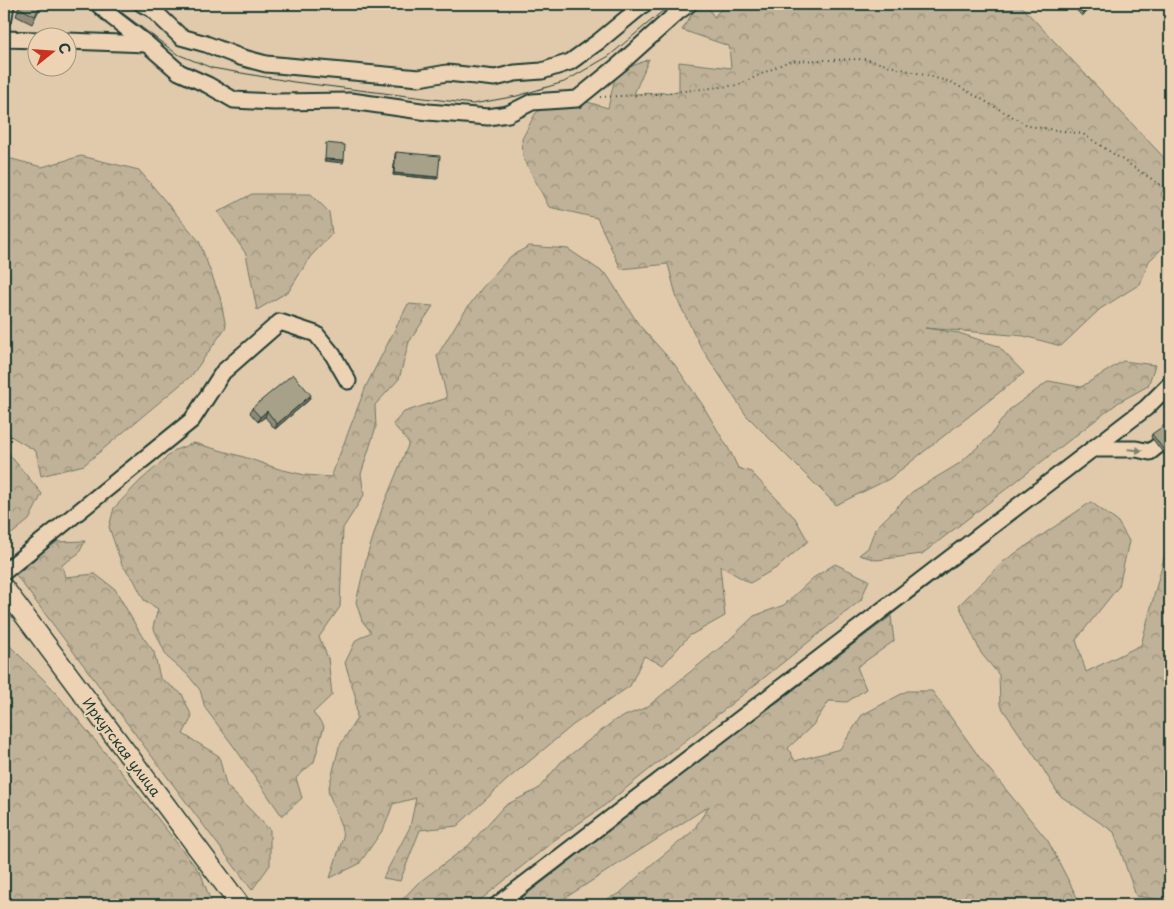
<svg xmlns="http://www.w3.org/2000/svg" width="1174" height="909" font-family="'Playpen Sans',sans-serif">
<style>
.forest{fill:url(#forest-crowns);stroke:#707866}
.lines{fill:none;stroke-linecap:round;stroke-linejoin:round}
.minor-casing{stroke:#1f3d34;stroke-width:19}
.major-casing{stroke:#1f3d34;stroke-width:22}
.path{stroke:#1f3d34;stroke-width:2;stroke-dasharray:1 4;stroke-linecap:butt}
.minor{stroke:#edd3b4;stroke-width:15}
.major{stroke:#edd3b4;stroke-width:19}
.tram{stroke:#1f3d34;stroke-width:1}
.wall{fill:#908a76;stroke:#1f3d34}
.shaded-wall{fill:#757160;stroke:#1f3d34}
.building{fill:#a7a189;stroke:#1f3d34}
.oneway{fill:#7c806e}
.labels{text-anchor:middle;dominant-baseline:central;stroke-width:4;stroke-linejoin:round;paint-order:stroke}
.street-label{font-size:14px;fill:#1f3d34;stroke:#edd3b4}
</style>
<defs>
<pattern id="forest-crowns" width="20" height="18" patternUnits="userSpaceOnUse" patternTransform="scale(1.25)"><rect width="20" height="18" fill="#c0b298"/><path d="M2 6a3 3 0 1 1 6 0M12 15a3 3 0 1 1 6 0" fill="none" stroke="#9b927d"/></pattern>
</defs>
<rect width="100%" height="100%" fill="#e1caac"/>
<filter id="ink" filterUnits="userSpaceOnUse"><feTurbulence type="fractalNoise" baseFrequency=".02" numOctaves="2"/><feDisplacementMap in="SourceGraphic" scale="10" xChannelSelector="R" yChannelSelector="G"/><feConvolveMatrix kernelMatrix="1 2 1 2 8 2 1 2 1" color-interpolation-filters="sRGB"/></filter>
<g filter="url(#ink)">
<!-- forest -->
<g class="forest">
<path d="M 698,4 L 706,4 L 714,17 L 725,4 L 1019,4 L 1170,164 L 1170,171 L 1161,195 L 1170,207 L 1170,241 L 1149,261 L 1140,284 L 1100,309 L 1061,346 L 1024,336 L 925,328 L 959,333 L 998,346 L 1024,373 L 889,479 L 836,505 L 746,415 L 701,347 L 677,299 L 668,264 L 621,269 L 597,218 L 549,207 L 523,157 L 522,139 L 535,114 L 555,97 L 577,99 L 608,108 L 616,73 L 649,59 L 634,94 L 679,92 L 679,62 L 731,68 L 729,46 L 682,30 Z"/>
<path d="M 81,156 L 139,170 L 199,241 L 220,297 L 226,327 L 192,375 L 84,465 L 41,476 L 36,451 L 7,434 L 4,428 L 4,157 L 42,167 Z"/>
<path d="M 252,194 L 311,194 L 329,212 L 332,234 L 310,257 L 289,291 L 257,310 L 246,254 L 218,212 Z"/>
<path d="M 529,246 L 568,249 L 607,275 L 639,325 L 675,365 L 702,404 L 731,453 L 738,468 L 751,472 L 795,518 L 808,541 L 778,567 L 750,583 L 720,566 L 725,616 L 689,636 L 663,665 L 644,656 L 630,686 L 573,725 L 508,779 L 457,826 L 420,830 L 400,881 L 383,878 L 410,827 L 416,798 L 393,804 L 384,828 L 359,864 L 330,878 L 343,837 L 341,826 L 328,791 L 339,747 L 357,718 L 355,695 L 345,663 L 356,640 L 371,632 L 362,621 L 356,602 L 367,556 L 383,506 L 409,443 L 393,424 L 404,412 L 447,398 L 437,356 L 460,318 L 482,288 L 510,257 Z"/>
<path d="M 408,304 L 433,306 L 409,342 L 399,379 L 375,405 L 376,427 L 361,474 L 364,495 L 343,528 L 340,607 L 319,637 L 328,658 L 332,695 L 313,713 L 324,726 L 314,762 L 296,778 L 302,798 L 282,816 L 235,748 L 205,708 L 200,690 L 187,674 L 167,657 L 153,627 L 158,609 L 144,600 L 134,580 L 122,565 L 109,527 L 114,508 L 140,481 L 175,450 L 194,443 L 244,457 L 279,469 L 305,475 L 331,477 L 366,386 Z"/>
<path d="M 1123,361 L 1155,365 L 1148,386 L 1119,402 L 922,554 L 877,560 L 859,555 L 868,548 L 875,529 L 912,492 L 960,463 L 990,436 L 1009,410 L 1049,381 L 1081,387 Z"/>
<path d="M 4,448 L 42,494 L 29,520 L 4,540 Z"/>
<path d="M 1091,502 L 1118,522 L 1129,541 L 1119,586 L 1076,640 L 1086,672 L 1141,645 L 1170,535 L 1170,901 L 1136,896 L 1114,832 L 1059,795 L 1040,764 L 1000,705 L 999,675 L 981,653 L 959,605 L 1004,561 Z"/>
<path d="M 85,541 L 79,553 L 62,565 L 65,577 L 95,574 L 115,589 L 140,633 L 154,652 L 160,678 L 182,694 L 192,717 L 183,734 L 219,756 L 226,785 L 270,830 L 270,865 L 252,890 L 16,575 L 55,542 Z"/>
<path d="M 835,564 L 869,580 L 861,600 L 600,809 L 556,839 L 474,905 L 397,905 L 418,883 L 469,845 L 504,806 L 538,789 L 561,762 L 615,720 L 647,707 L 727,642 L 754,616 L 784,605 L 813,578 Z"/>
<path d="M 891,616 L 894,641 L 857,667 L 866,689 L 847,702 L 829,701 L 813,725 L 788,748 L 795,761 L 840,749 L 862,715 L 907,691 L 932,691 L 980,758 L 1048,841 L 1081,905 L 592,905 L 619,894 L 652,864 L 693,831 L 709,806 L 554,905 L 513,905 L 713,750 Z"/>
<path d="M 4,640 L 51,687 L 130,783 L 201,874 L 212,905 L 4,905 Z"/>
</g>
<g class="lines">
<defs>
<g id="minor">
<path d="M 98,4 L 112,17 L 147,44 L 179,72 L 208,85 L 234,100 L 274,102 L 351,101 L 428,112 L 488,117 L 508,114 L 532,102 L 577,99 L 620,64 L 679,11 L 689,4"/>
<path d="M 142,4 L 152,9 L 181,37 L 206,44 L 240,57 L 266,64 L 419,78 L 447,73 L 495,78 L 515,73 L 542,71 L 570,62 L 598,42 L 644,4"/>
<path d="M 4,17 L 6,4"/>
<path d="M 4,39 L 38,40"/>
<path d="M 68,41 L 147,44"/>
<path d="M 1094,449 L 1136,449 L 1150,452 L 1170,436"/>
<path d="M 4,572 L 192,420 L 223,372 L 280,322 L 316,334 L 333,355 L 348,381"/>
<path d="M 497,905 L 1146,408 L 1170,384"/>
</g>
<path id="major" d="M 4,588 L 240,905"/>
</defs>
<!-- minor casing -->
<use href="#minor" class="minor-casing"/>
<!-- major casing -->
<use href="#major" class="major-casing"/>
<!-- path -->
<path class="path" d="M 600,97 L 657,94 L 738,85 L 789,61 L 864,59 L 951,82 L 1029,126 L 1083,134 L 1170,191"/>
<!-- minor -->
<use href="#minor" class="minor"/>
<!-- major -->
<use href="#major" class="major"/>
<!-- tram -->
<path class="tram" d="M 112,4 L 117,9 L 177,54 L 212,68 L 294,82 L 473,104 L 517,96 L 564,82 L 609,56 L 671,4"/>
</g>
<!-- wall -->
<g class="wall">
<path d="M 20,4 L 42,4 L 32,24 L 16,16 Z"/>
<path d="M 1071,4 L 1095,4 L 1082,16 Z"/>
<path d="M 396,152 L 438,177 L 437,179 L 393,175 L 395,154 Z"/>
<path d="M 309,400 L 275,429 L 265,417 L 258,422 L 250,413 L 252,408 Z"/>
<path d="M 1170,432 L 1170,462 L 1151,437 L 1152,434 Z"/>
<path d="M 1170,462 L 1170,471 L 1167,467 L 1168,464 Z"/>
</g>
<!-- shaded-wall -->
<g class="shaded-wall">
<path d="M 1093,4 L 1095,4 L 1082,16 L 1083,13 Z"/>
<path d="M 325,159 L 344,160 L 343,163 L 324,161 Z"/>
<path d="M 394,173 L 438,177 L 437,179 L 393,175 Z"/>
<path d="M 311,395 L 309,400 L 275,429 L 277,424 Z"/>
<path d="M 267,411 L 265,417 L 258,422 L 260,417 Z"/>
</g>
<!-- building -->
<g class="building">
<path d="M 20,4 L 41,4 L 35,16 L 18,7 Z"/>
<path d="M 1075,4 L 1093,4 L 1083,13 Z"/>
<path d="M 326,143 L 345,145 L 344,160 L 325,159 Z"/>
<path d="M 396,152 L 440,156 L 438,177 L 394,173 Z"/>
<path d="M 293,374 L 311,395 L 277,424 L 267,411 L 260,417 L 252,408 Z"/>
<path d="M 1165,425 L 1170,432 L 1170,458 L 1152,434 Z"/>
</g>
<!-- one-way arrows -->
<defs><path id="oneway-solid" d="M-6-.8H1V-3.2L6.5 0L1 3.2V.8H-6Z" transform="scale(1.25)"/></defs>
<use class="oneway" href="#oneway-solid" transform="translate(1135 450) rotate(5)"/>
</g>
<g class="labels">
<!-- street labels -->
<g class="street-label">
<text transform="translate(122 747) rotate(53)">Иркутская улица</text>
</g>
</g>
<!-- margin -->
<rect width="1174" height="909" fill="none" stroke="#edd3b4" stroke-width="20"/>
<rect x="10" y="10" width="1154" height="889" fill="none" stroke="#1f3d34" stroke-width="2" filter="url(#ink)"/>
<!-- north arrow -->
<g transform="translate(52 52) rotate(73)"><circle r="24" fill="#edd3b4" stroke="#9b9781"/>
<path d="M0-4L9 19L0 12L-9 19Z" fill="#c8321e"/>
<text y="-8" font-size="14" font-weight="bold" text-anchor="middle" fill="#1f3d34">С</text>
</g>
</svg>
